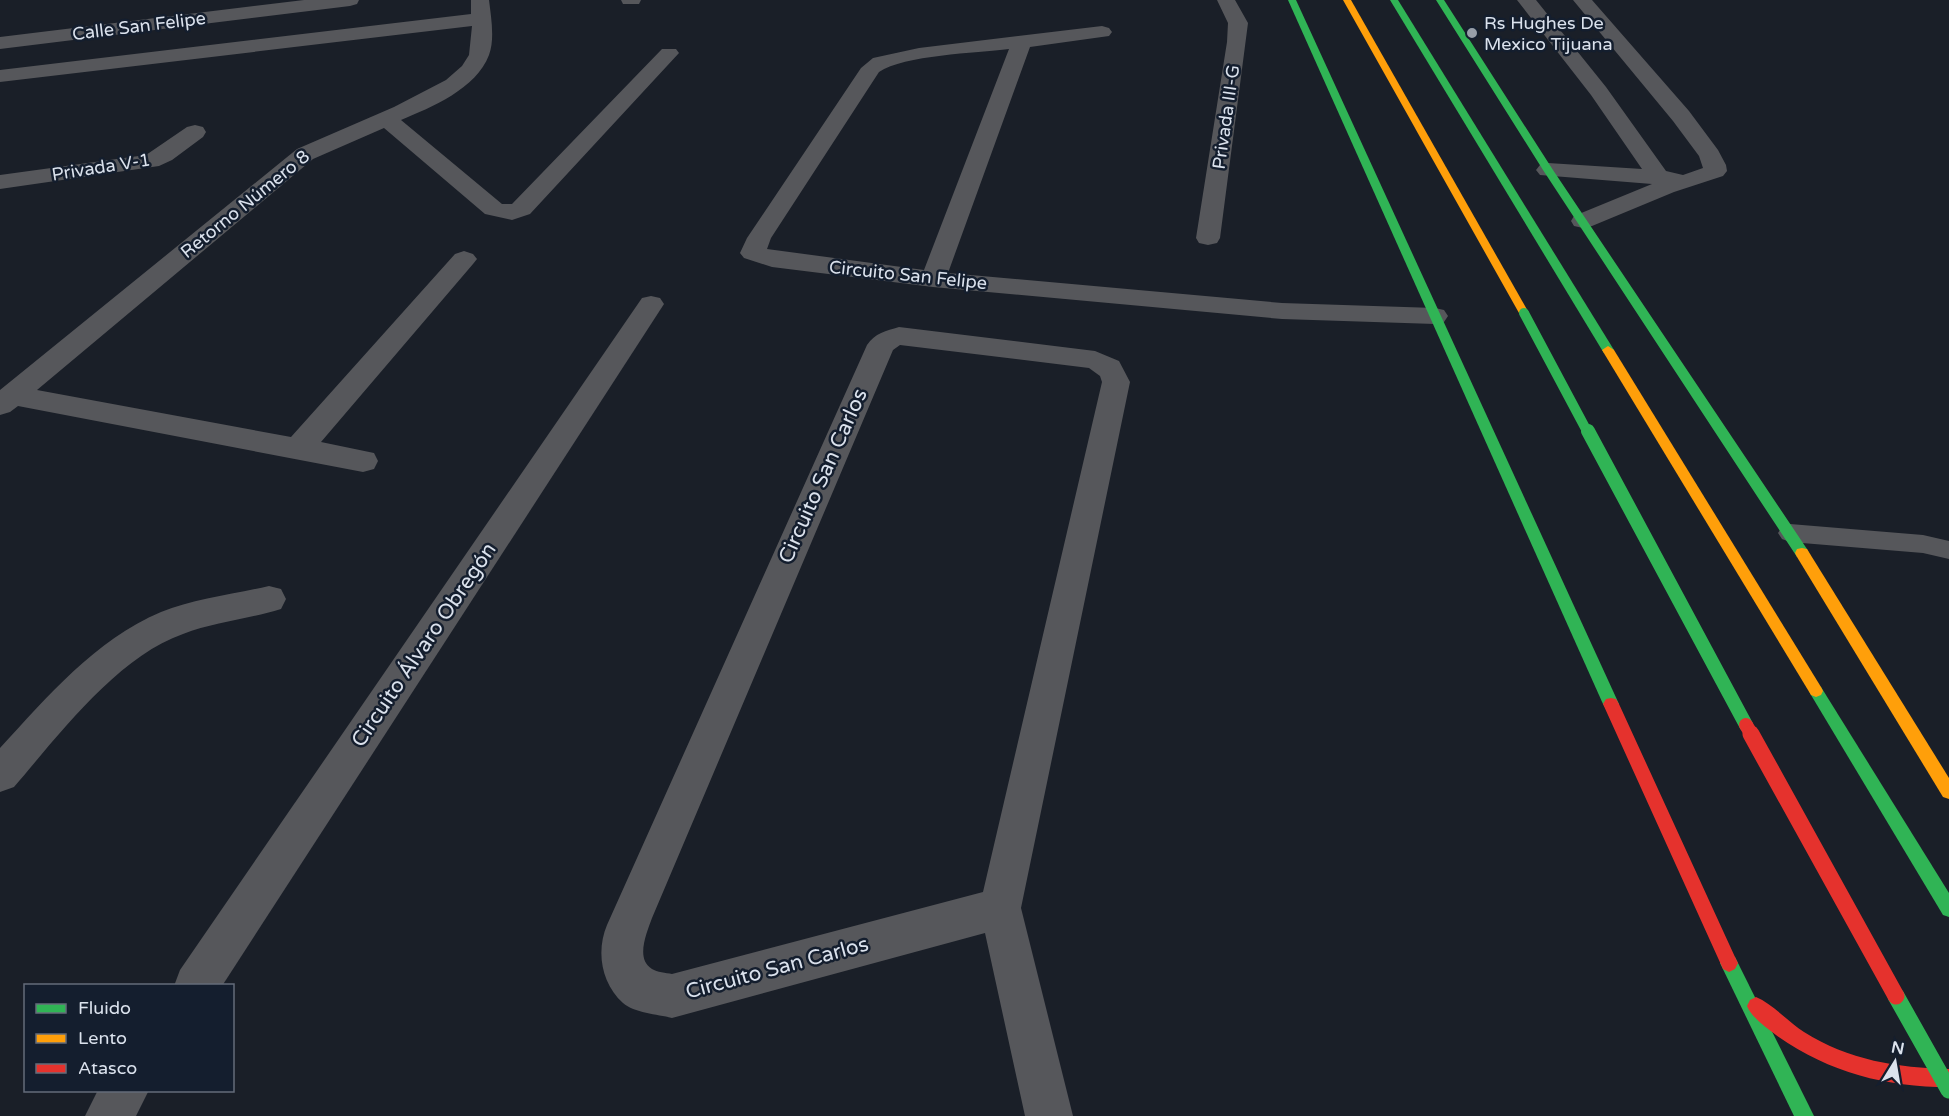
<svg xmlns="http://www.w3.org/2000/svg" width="1949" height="1116" font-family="'Varela Round',sans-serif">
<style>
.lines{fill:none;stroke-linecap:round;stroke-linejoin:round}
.lane{fill:#56575b;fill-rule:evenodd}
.street{fill:#56575b;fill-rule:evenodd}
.fast{fill:#30b455;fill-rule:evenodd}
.slow{fill:#ff9f0a;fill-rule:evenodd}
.jam{fill:#e5322d;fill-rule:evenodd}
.fast-bridge-far2{stroke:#30b455;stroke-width:10}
.fast-bridge-far1{stroke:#30b455;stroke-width:14}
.fast-bridge{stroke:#30b455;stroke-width:17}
.jam-bridge-far1{stroke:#e5322d;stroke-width:14}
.jam-bridge{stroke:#e5322d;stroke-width:17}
.poi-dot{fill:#979ea8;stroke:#141e2e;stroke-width:2}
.labels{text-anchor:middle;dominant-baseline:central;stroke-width:5;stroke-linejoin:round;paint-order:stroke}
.far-poi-label{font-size:18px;fill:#dbe2ed;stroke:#141e2e;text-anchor:start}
.far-street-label{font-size:18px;fill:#dbe2ed;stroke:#141e2e}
.street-label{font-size:21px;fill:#dbe2ed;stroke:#141e2e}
</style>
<rect width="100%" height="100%" fill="#1a1f28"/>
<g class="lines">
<!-- lane -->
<path class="lane" d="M 1790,524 L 1923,535 L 1949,541 L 1949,559 L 1923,553 L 1790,542 L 1782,539 L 1778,533 L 1782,527 Z"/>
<!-- street -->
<g class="street">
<path d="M 304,0 L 359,0 L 357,4 L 350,6 L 0,49 L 0,37 Z"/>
<path d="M 471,0 L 489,0 C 491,17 495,39 489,55 C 476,89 432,107 401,120 L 502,204 L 512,204 L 662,49 L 676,49 L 679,53 L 530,214 L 512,220 L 485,214 L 384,128 L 313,159 L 37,390 L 291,437 L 455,254 L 464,251 L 473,254 L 477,259 L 473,264 L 321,442 L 374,453 L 378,461 L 374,469 L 363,472 L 18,406 L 10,412 L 0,415 L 0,390 L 297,149 L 394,107 L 446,80 L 462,66 L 469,55 L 472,26 L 0,82 L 0,70 L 471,14 Z"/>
<path d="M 621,0 L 641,0 L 639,4 L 623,4 Z"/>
<path d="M 1217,0 L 1235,0 L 1248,23 L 1220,238 L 1217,243 L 1208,245 L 1199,243 L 1196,238 L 1227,42 L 1228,23 Z"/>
<path d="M 1517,0 L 1536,0 L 1606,87 L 1666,171 L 1683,175 L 1703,168 L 1699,156 L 1673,121 L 1573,0 L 1592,0 L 1689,111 L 1718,150 L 1726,165 L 1727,171 L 1723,176 L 1674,192 L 1592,226 L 1583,228 L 1574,226 L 1571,221 L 1574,216 L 1652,184 L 1540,175 L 1536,170 L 1540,165 L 1548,163 L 1642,169 L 1591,95 Z"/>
<path d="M 1102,26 L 1109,28 L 1112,32 L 1109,36 L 1030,47 L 948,273 L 1282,303 L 1435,308 L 1444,310 L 1448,316 L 1444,322 L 1435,324 L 1282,319 L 933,287 L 772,267 L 744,258 L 740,253 L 747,238 L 861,68 L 873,58 L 919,48 ZM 1009,49 L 924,270 L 767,249 L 771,238 L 879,72 C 904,55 976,53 1009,49 Z"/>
<path d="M 195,125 L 203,127 L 206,132 L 203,137 L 172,160 L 159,166 L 0,189 L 0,175 L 146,155 L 187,127 Z"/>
<path d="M 651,296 L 660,298 L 664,304 L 222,986 L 174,986 L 180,970 L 642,298 Z"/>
<path d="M 899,327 L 1095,351 L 1119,361 L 1130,382 L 1021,908 L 1073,1116 L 1025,1116 L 985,933 L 672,1018 C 657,1014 634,1013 623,1003 C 601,983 596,951 607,925 L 867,345 C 875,333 886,331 899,327 ZM 900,345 L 1089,368 L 1100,376 L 1102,382 L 983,892 L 672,974 C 666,973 657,972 652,969 C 635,959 647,932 652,918 L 893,350 Z"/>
<path d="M 269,586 L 281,589 L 286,599 L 281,609 C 249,619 214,622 183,634 C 117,657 58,736 14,787 L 0,792 L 0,748 C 48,696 95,640 161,612 C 193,599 235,594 269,586 Z"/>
<path d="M 98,1090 L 149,1090 L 136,1116 L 85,1116 Z"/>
</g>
<!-- fast -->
<g class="fast">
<path d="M 1288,0 L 1296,0 L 1619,704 L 1616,709 L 1611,710 L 1606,709 L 1603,704 Z"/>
<path d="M 1390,0 L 1398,0 L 1614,350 L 1612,353 L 1604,353 L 1602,350 Z"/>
<path d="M 1436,0 L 1444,0 L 1553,170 L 1807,549 L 1809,553 L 1807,557 L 1797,557 L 1543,170 Z"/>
<path d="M 1816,685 L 1821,687 L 1949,893 L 1949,917 L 1943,915 L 1811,695 L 1809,691 L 1811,687 Z"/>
<path d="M 1729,954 L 1735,957 L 1814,1116 L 1794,1116 L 1720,963 L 1723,957 Z"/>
</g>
<!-- slow -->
<g class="slow">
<path d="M 1343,0 L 1351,0 L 1529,313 L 1528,315 L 1524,316 L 1519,313 Z"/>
<path d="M 1608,346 L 1614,350 L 1821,687 L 1823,691 L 1821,695 L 1816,697 L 1811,695 L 1602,350 Z"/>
<path d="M 1802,548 L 1807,549 L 1949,778 L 1949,799 L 1943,797 L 1797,557 L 1795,553 L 1797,549 Z"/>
</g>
<!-- jam -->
<g class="jam">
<path d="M 1611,698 L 1616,699 L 1619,704 L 1735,957 L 1738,963 L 1735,969 L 1729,972 L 1723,969 L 1603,704 L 1606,699 Z"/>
<path d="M 1756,997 C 1773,1004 1788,1022 1804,1032 C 1848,1060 1898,1068 1949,1069 L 1949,1087 C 1885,1087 1828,1072 1776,1035 C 1766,1027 1752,1018 1747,1006 L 1750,1000 Z"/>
</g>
<!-- fast-bridge-far2 -->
<path class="fast-bridge-far2" d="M 1524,313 L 1588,433"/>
<!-- fast-bridge-far1 -->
<path class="fast-bridge-far1" d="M 1588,431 L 1746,725"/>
<!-- fast-bridge -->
<path class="fast-bridge" d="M 1896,996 L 1949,1090"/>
<!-- jam-bridge-far1 -->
<path class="jam-bridge-far1" d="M 1746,725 L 1752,735"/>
<!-- jam-bridge -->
<path class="jam-bridge" d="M 1751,734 L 1896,996"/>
</g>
<!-- markers -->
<circle class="poi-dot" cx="1472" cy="33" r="6"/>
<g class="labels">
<!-- far-poi labels -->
<g class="far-poi-label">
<text x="1484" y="23">Rs Hughes De<tspan x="1484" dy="21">Mexico Tijuana</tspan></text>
</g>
<!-- far-street labels -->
<g class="far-street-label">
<text transform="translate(139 26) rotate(-7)">Calle San Felipe</text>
<text transform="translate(1226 117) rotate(-82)">Privada III-G</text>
<text transform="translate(101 167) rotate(-9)">Privada V-1</text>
<text transform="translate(245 204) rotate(-39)">Retorno Número 8</text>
<text transform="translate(908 275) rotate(6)">Circuito San Felipe</text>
</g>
<!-- street labels -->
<g class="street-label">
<text transform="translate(823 476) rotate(-66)">Circuito San Carlos</text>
<text transform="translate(424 645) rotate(-56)">Circuito Álvaro Obregón</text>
<text transform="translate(777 968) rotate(-15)">Circuito San Carlos</text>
</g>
</g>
<!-- legend -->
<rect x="24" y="984" width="210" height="108" fill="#141e2e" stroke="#646c7a" stroke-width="1.5"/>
<rect x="36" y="1004" width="30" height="9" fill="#30b455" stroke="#646c7a" stroke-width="1.5"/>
<text x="78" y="1014" font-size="18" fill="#dbe2ed">Fluido</text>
<rect x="36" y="1034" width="30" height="9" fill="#ff9f0a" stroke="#646c7a" stroke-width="1.5"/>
<text x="78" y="1044" font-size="18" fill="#dbe2ed">Lento</text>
<rect x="36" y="1064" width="30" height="9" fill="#e5322d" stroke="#646c7a" stroke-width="1.5"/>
<text x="78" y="1074" font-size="18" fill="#dbe2ed">Atasco</text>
<!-- north arrow -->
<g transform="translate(1895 1062) rotate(11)" stroke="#141e2e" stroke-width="4.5" paint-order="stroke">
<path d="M0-4.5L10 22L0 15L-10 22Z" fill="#dbe2ed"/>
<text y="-9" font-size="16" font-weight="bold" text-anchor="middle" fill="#dbe2ed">N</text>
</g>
</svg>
